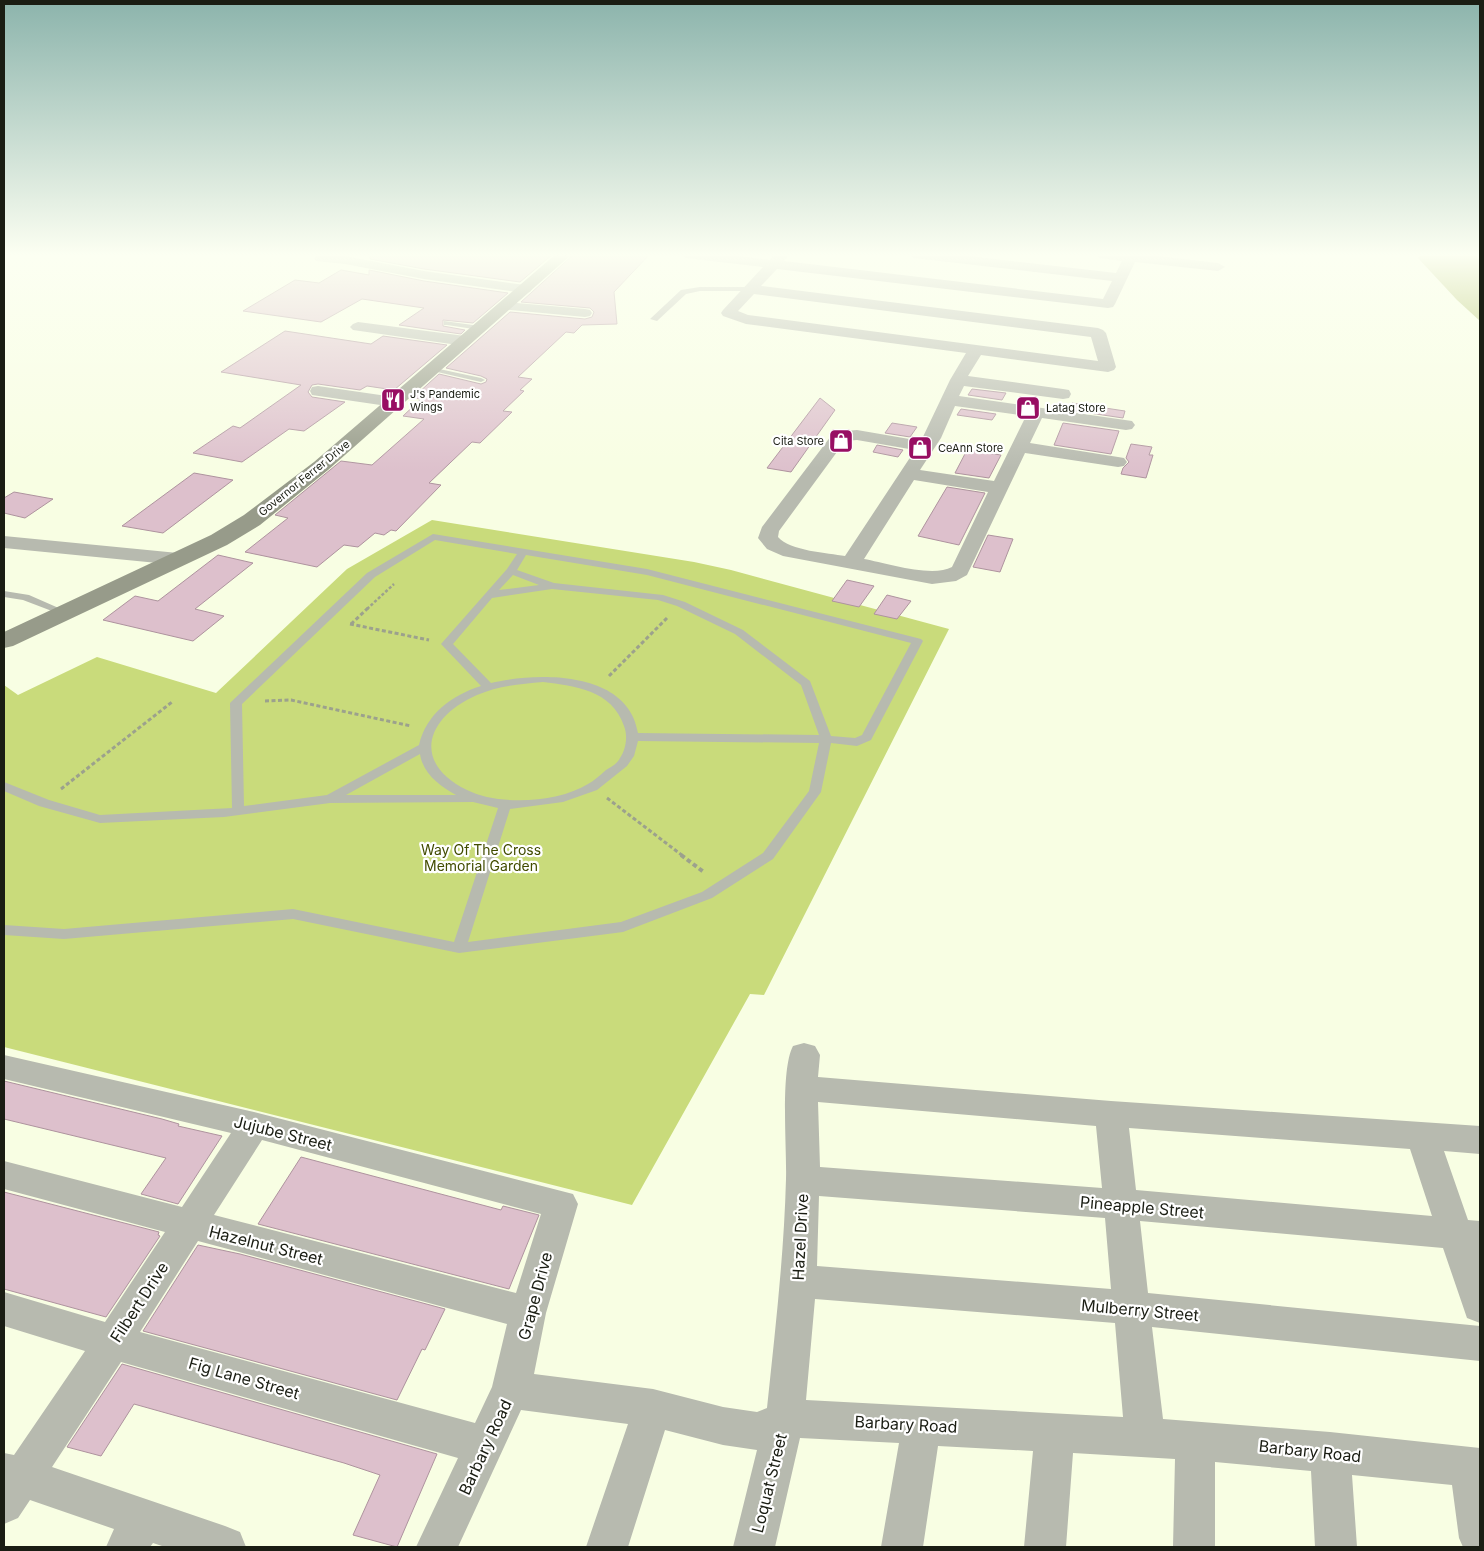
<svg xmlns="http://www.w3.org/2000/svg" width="1484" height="1551" font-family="Inter,sans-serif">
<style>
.green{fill:#c9db7b}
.water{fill:#a3b553}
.building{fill:#ddc0cc;stroke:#ae939e}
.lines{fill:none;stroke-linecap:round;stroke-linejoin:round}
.path-far2{stroke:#9ca18d;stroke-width:2.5;stroke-dasharray:3 2;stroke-linecap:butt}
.path-far1{stroke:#9ca18d;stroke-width:3;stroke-dasharray:4 2.5;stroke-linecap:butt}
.path{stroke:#9ca18d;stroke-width:4;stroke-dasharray:4.5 3;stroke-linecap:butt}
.lane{fill:#b7baaf;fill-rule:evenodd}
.street{fill:#b7baaf;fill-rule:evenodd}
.secondary{fill:#979b8a;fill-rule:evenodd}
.labels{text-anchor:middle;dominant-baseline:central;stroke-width:4.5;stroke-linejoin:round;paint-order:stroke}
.far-poi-label{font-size:11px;fill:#1a1d13;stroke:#fff;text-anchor:start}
.far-street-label{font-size:11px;fill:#1a1d13;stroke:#fff}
.park-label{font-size:14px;fill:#424c00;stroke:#fff}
.near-street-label{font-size:16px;fill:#1a1d13;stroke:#fff}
</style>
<rect width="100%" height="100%" fill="#f8fee3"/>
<!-- green -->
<path class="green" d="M 432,520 L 694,562 L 731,570 L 949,629 L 764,995 L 750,994 L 632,1205 L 4,1047 L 4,685 L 18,695 L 97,657 L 216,693 L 347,569 Z"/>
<!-- water -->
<path class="water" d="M 1421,254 L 1476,254 L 1480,261 L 1480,321 L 1457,300 L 1418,258 Z"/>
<!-- building -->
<g class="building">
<path d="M 370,254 L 553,254 L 520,282 L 424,269 L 370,259 Z"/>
<path d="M 574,254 L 650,254 L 614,292 L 617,324 L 582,325 L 574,333 L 566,332 L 518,377 L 532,379 L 520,390 L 524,391 L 503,411 L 512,412 L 480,443 L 472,442 L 429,483 L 441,485 L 396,531 L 391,530 L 384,535 L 375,533 L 358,547 L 344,545 L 317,567 L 245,552 L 288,518 L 275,515 L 341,461 L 372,465 L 424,419 L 403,416 L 421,399 L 414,398 L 417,394 L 439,374 L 481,384 L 486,382 L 487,379 L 481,376 L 446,368 L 510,312 L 585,319 L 592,317 L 594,312 L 590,308 L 521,302 Z"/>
<path d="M 341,270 L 369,275 L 369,270 L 424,281 L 508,293 L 473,323 L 443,320 L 443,326 L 465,330 L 461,334 L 399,325 L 424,308 L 362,299 L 321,322 L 243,311 L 295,280 L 319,283 Z"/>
<path d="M 285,331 L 371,344 L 383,336 L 447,345 L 394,390 L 367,386 L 360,390 L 318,384 L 312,385 L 308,392 L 312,397 L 345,402 L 304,431 L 289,429 L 242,462 L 193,453 L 233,426 L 240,428 L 301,385 L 221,372 Z"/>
<path d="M 972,389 L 1006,393 L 1002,400 L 968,395 Z"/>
<path d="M 820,398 L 835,410 L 791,472 L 767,468 Z"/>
<path d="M 1072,403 L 1125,411 L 1123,418 L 1069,410 Z"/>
<path d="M 961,409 L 996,414 L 992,420 L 957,415 Z"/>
<path d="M 892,423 L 917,427 L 910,437 L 885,433 Z"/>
<path d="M 1063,423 L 1119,431 L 1111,454 L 1054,445 Z"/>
<path d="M 1131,444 L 1152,447 L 1149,455 L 1153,455 L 1146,478 L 1121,474 L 1123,468 L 1129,462 L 1126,458 Z"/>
<path d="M 877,445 L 903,450 L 898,457 L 873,452 Z"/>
<path d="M 967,450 L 1001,455 L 989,478 L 955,473 Z"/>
<path d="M 194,473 L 233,480 L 163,533 L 122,526 Z"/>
<path d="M 947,487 L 985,493 L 959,545 L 918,536 Z"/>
<path d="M 14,492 L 53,499 L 25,518 L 4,513 L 4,498 Z"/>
<path d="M 988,535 L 1013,539 L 1000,572 L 973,567 Z"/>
<path d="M 218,555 L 253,563 L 195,609 L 224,616 L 193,641 L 103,620 L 135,596 L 158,601 Z"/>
<path d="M 847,580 L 874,586 L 859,607 L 832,601 Z"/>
<path d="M 887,595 L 911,601 L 897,619 L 874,614 Z"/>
<path d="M 4,1081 L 162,1119 L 179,1124 L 178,1126 L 222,1136 L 178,1204 L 141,1194 L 166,1158 L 4,1119 Z"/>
<path d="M 301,1157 L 501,1210 L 503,1206 L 539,1215 L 509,1289 L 258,1224 Z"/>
<path d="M 4,1192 L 159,1232 L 158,1235 L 160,1236 L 106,1317 L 4,1289 Z"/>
<path d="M 198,1245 L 240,1254 L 445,1309 L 425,1350 L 422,1349 L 397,1400 L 143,1331 Z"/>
<path d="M 122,1364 L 437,1454 L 397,1547 L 353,1535 L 380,1475 L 344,1463 L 134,1404 L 101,1456 L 67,1447 Z"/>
</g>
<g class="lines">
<!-- path-far2 -->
<path class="path-far2" d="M 367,609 L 394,584"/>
<!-- path-far1 -->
<g class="path-far1">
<path d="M 350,624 L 429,640"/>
<path d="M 351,624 L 368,608"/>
<path d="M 609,676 L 668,617"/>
<path d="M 265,701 L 291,700 L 411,726"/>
<path d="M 61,789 L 172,702"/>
<path d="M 607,798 L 683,856"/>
</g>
<!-- path -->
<path class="path" d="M 681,855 L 705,873"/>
<!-- lane -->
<g class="lane">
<path d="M 700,287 L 750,287 L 754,289 L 750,291 L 700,291 L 686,294 L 657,321 L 650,319 L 681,290 Z"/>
<path d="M 444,321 L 480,326 L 484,328 L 480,330 L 447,325 L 444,325 Z"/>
<path d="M 430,367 L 481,378 L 485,380 L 481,382 L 433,371 L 429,369 Z"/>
<path d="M 433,534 L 647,569 L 921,639 L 923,641 L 871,740 L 857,746 L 831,743 L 821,792 L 773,859 L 712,898 L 623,932 L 459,953 L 293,919 L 64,939 L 4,935 L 4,925 L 64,929 L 293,909 L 454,942 L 498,808 L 473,802 L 330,803 L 224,817 L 100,823 L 39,806 L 4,791 L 4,782 L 49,800 L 100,815 L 232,808 L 230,703 L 232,701 L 367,573 ZM 435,540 L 517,554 L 507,569 L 441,644 L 481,686 C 452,695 426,714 419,745 L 327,795 L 244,806 L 242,704 L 375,577 ZM 526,555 L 647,575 L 911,643 L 862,735 L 855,738 L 831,736 L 810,681 L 743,630 L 685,602 L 663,595 L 554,583 L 517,570 ZM 513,575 L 539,585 L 499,590 ZM 552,589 L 658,600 L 677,606 L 735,634 L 801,685 L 819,735 L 638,733 C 628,670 537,672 491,683 L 453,644 L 492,598 ZM 543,682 C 575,686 612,690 624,726 C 628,736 626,749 620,758 C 617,764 611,767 606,770 C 600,775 594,781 588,784 C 557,803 499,806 467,790 C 411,763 426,717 477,695 C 498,686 520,684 543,682 ZM 638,741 L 819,743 L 809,791 L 763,853 L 702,892 L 621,922 L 468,942 L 510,809 L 563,802 L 597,790 L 627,766 L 634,756 ZM 420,754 C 423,774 440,786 456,795 L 346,795 Z"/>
<path d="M 4,591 L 29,595 L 70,613 L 65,616 L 23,600 L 4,597 Z"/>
</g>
<!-- street -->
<g class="street">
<path d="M 319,254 L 345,256 L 424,271 L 525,285 L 530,286 L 532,289 L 530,292 L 525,293 L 424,279 L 345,264 L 316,261 L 314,258 Z"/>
<path d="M 679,254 L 724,254 L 770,260 L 775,254 L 790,254 L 784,261 L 1103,299 L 1112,281 L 914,258 L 907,254 L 952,254 L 1116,273 L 1122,261 L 1100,258 L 1093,254 L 1141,254 L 1218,263 L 1225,267 L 1218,271 L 1135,262 L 1115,304 L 1113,307 L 1108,308 L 777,269 L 761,286 L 1098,328 L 1103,330 L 1106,333 L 1116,367 L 1114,370 L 1108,372 L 981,355 L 968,376 L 1063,389 L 1069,390 L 1071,394 L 1069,398 L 1063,399 L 964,386 L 959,396 L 1132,421 L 1135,425 L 1132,429 L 1126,430 L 1042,418 L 1030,443 L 1118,457 L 1124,458 L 1127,462 L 1124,466 L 1118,467 L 1025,453 L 967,575 L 956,581 L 932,584 L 783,556 L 767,549 L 758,538 L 762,527 L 834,432 L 857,430 L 921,441 L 950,380 L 966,353 L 746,324 L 723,316 L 721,313 L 723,310 L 763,267 L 686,258 ZM 754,294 L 1091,337 L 1098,361 L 748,315 L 738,311 ZM 955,406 L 1026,416 L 994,481 L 920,470 L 941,438 ZM 857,440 L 915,450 L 845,556 C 828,553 790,551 778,537 L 779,531 L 845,441 ZM 914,480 L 988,492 L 952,567 C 932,578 886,563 864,559 Z"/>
<path d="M 505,302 L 585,309 L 590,310 L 592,313 L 590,316 L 585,317 L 500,309 L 498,306 L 500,303 Z"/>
<path d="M 358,322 L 465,336 L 470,338 L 473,341 L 470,344 L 465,346 L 353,330 L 350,327 L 353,324 Z"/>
<path d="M 318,386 L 394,397 L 400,398 L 402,402 L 400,406 L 394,407 L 312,395 L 310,391 L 312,387 Z"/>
<path d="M 4,536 L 178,553 L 185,555 L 188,559 L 185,563 L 178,565 L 4,548 Z"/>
<path d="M 804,1043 L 815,1046 L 820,1055 L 818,1077 L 1111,1101 L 1480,1126 L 1480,1154 L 1444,1151 L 1468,1220 L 1480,1221 L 1480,1323 L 1467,1318 L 1443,1248 L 1140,1221 L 1148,1293 L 1480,1326 L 1480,1361 L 1152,1327 L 1163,1419 L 1330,1432 L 1480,1448 L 1480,1547 L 1463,1547 L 1459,1538 L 1452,1485 L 1352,1475 L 1357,1547 L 1315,1547 L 1311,1471 L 1215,1462 L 1215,1547 L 1173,1547 L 1175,1459 L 1073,1453 L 1066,1547 L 1024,1547 L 1033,1451 L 938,1446 L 923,1547 L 881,1547 L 899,1443 L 800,1438 L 775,1547 L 733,1547 L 757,1450 L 723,1445 L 665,1430 L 628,1547 L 586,1547 L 628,1424 L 521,1410 L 458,1547 L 416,1547 L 458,1458 L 121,1362 L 52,1467 L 225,1526 L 240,1532 L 246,1547 L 165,1547 L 153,1543 L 150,1547 L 106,1547 L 114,1529 L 30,1500 L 18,1518 L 4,1524 L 4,1453 L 14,1455 L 85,1351 L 4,1326 L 4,1292 L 105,1322 L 165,1232 L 4,1189 L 4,1161 L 182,1207 L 231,1133 L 4,1079 L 4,1055 L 254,1112 L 573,1194 L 578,1204 L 546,1313 L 534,1374 L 653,1389 L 723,1407 L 757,1412 L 767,1408 C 775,1332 784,1255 786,1179 C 787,1148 780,1071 793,1046 ZM 818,1102 L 1096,1126 L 1102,1188 L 820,1167 ZM 1129,1128 L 1410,1149 L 1432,1216 L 1136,1190 ZM 262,1140 L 541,1214 L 516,1293 L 214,1215 ZM 819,1196 L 1105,1218 L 1111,1289 L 817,1266 ZM 198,1241 L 507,1324 L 492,1387 L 475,1423 L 140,1332 ZM 815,1299 L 1115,1323 L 1123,1417 L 806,1400 Z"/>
</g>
<!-- secondary -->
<path class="secondary" d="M 556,254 L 572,254 L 328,470 L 260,525 L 227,545 L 13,646 L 4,648 L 4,632 L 211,535 L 244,515 L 314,462 Z"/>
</g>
<!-- sky -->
<linearGradient id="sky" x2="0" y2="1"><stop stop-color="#8cb4ac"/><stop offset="0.54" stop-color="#fcfff2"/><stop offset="1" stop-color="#fcfff2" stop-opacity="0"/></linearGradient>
<rect width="1484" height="472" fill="url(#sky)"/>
<!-- icons -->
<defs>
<symbol id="restaurant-square" viewBox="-11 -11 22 22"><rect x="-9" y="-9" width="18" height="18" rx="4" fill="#980e63" stroke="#fff"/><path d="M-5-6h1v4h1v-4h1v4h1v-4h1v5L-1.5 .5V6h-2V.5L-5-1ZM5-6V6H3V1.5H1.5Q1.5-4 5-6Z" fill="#fff"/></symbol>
<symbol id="shop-square" viewBox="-11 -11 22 22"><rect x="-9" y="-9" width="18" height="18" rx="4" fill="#980e63" stroke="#fff"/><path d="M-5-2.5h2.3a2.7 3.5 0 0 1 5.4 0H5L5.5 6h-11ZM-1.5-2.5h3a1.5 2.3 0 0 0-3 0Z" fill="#fff"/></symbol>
</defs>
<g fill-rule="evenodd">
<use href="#restaurant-square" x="379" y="386" width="28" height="28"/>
<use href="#shop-square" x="1014" y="394" width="28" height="28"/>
<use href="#shop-square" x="827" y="427" width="28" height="28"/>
<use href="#shop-square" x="906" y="434" width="28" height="28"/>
</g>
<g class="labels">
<!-- far-poi labels -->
<g class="far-poi-label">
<text x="410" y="394">J's Pandemic<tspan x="410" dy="13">Wings</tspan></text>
<text x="1046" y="408">Latag Store</text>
<text x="824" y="441" text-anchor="end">Cita Store</text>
<text x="938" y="448">CeAnn Store</text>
</g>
<!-- far-street labels -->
<g class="far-street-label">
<text transform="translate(304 478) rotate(-39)">Governor Ferrer Drive</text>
</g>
<!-- park labels -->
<g class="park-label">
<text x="481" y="849">Way Of The Cross<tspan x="481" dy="16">Memorial Garden</tspan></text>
</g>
<!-- near-street labels -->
<g class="near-street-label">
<text transform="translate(283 1133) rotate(14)">Jujube Street</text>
<text transform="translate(1142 1207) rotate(5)">Pineapple Street</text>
<text transform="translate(800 1237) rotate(-87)">Hazel Drive</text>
<text transform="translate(266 1245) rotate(14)">Hazelnut Street</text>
<text transform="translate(535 1296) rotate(-75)">Grape Drive</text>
<text transform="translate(139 1302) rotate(-57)">Filbert Drive</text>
<text transform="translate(1140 1310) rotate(5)">Mulberry Street</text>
<text transform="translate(244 1378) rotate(16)">Fig Lane Street</text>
<text transform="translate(906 1424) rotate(3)">Barbary Road</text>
<text transform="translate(485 1447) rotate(-65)">Barbary Road</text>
<text transform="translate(1310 1451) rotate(6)">Barbary Road</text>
<text transform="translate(769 1483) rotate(-76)">Loquat Street</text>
</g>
</g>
<!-- border -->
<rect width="1484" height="1551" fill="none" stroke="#1a1d13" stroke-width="10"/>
</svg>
